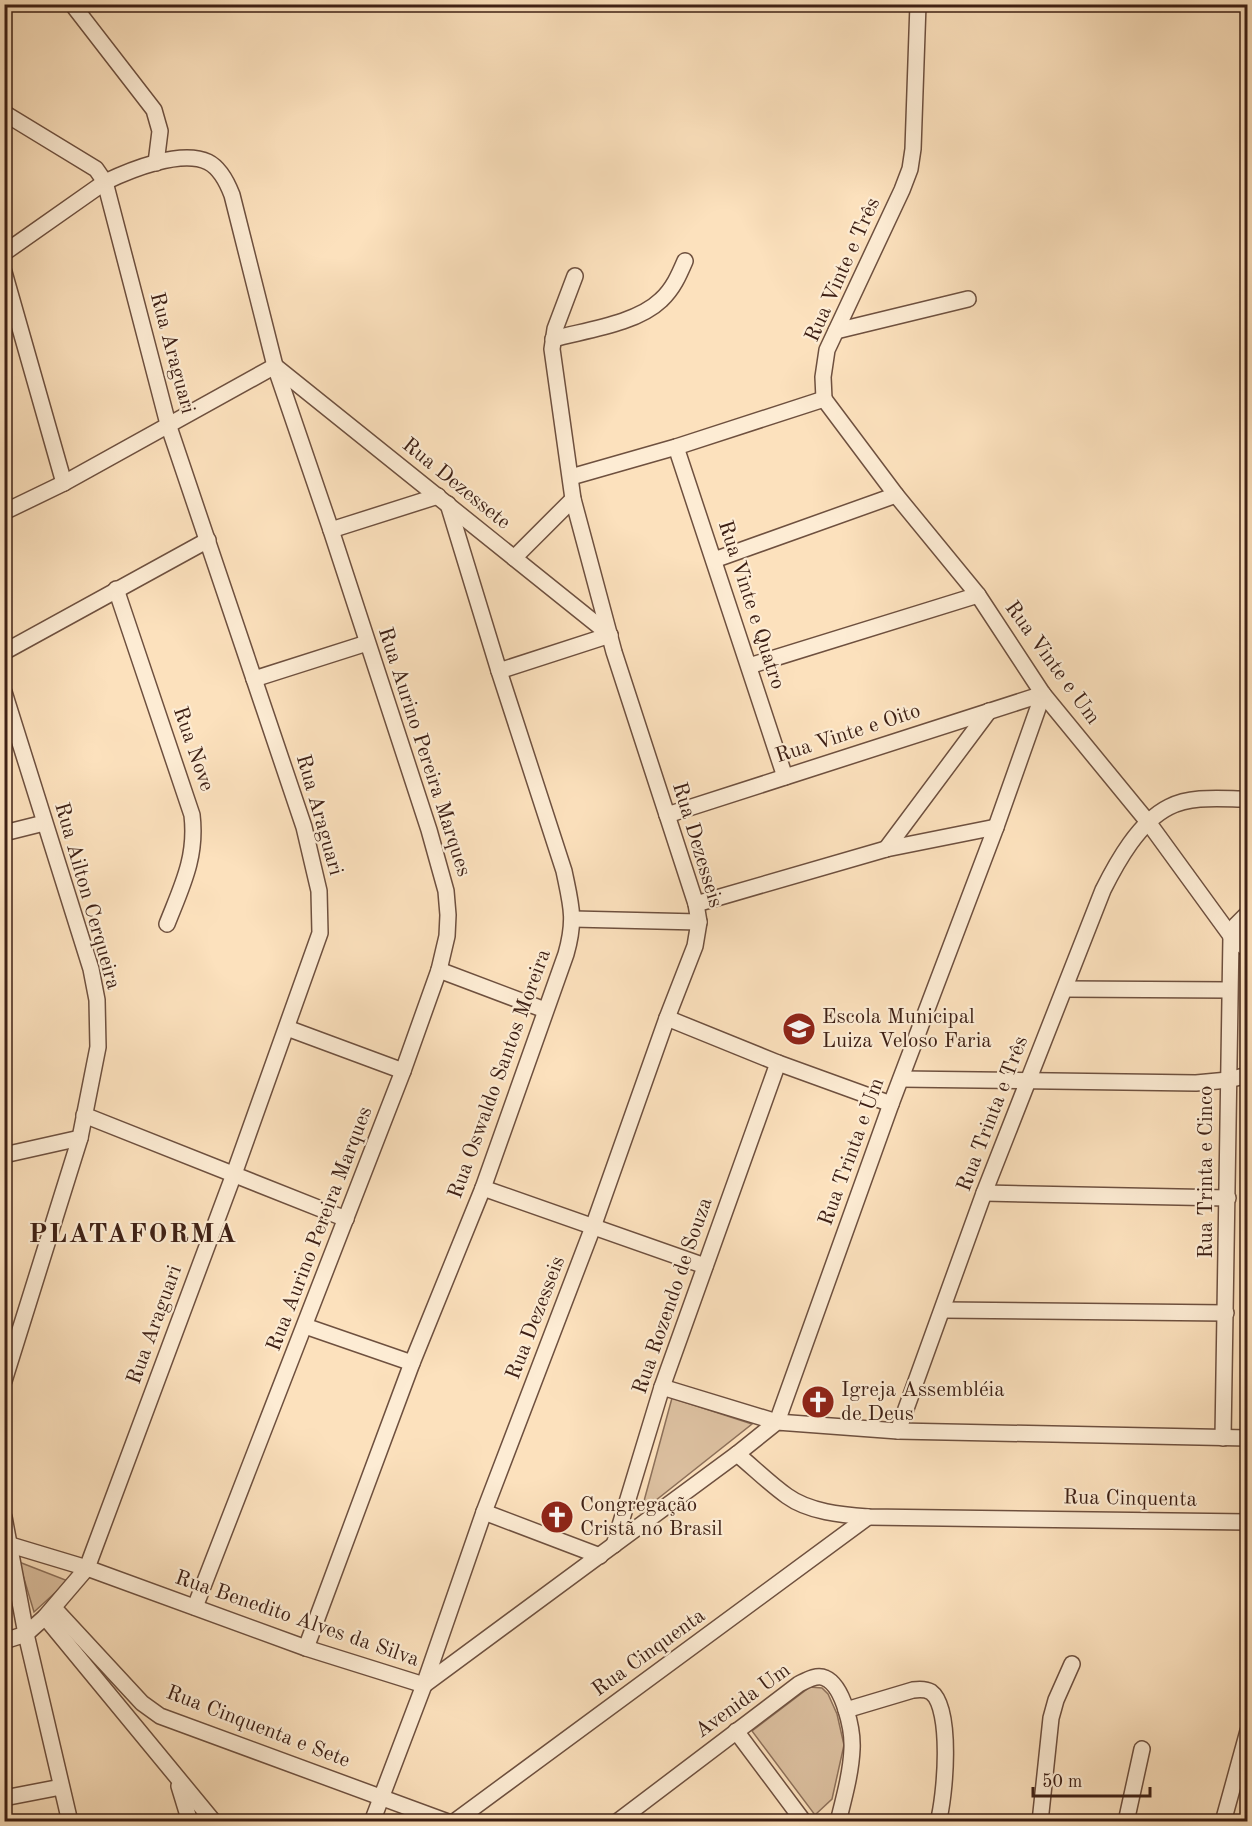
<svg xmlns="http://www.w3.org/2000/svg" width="1252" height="1826" font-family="'Old Standard TT',serif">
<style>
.green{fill:#dcc0a0;stroke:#8d705a;stroke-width:1.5}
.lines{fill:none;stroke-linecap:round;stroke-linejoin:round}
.street-casing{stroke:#6e503f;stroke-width:18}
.street{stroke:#fdecd4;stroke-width:15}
.labels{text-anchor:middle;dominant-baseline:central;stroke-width:4.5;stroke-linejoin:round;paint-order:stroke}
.street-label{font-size:21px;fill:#3e2015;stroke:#fdecd4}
.poi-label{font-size:21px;fill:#3e2015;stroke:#fdecd4;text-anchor:start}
.district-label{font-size:27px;font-weight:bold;letter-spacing:1.5px;fill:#3e2015;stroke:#fdecd4}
</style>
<rect width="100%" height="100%" fill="#fce1bd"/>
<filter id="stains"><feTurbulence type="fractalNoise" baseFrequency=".00333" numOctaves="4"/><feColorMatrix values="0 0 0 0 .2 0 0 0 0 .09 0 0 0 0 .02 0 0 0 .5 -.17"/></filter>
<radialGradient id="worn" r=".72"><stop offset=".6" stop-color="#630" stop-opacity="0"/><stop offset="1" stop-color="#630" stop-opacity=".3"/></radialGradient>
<!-- green -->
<g class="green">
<path d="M 672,1398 L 752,1424 L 641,1512 Z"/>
<path d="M 19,1562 L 68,1581 L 34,1612 Z"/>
<path d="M 810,1687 L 822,1688 L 828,1694 L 837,1714 L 844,1745 L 832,1799 L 815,1815 L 752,1731 Z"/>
</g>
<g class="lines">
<defs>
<g id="street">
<path d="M 72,4 L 154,110 L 160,131 L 156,163"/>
<path d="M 4,113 L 96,169 L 105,182 L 168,424 L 304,827 L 319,891 L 320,933 L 234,1174 L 87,1568 L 45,1617 L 26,1634 L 4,1641"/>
<path d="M 4,253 L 105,182 C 130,170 181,149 208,162 C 220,168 227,182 232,195 L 275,366 L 331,530 L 429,830 L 446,891 L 448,915 L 447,936 L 439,970 L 403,1071 L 195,1607"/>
<path d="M 4,272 L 64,483"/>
<path d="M 836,331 L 968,299"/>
<path d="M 553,339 C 586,330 636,324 661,300 C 673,289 679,275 685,261"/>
<path d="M 824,399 L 896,495 L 978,595 L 1043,694 L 1148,822 L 1231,936 L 1248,950"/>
<path d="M 824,399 L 823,377 L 827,350 L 902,190 L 910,169 L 913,149 L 918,4"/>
<path d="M 676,447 L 785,777"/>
<path d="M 571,477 L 676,447 L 824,399"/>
<path d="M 4,512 L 64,483 L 275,366 L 610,635"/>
<path d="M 331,530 L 438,496"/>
<path d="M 514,558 L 573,499"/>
<path d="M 714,560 L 896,495"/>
<path d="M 116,589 L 192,815 C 197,857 182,886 167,924"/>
<path d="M 4,652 L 208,540"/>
<path d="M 749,666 L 978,595"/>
<path d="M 499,671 L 610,635"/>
<path d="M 254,679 L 367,643"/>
<path d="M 4,692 L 91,969 L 97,1000 L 98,1047 L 80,1138 L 4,1381"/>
<path d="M 667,815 L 1043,694"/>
<path d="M 4,833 L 44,823"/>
<path d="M 886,849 L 989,711"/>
<path d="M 696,904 L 886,849 L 996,827"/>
<path d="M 573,919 L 699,922"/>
<path d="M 439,970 L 545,1010"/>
<path d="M 1065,989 L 1229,990"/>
<path d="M 667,1018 L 778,1063 L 891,1104"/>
<path d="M 287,1028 L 403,1071"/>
<path d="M 901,1079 L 1196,1083 L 1228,1080 L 1248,1075"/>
<path d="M 84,1115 L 346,1219"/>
<path d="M 4,1155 L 80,1138"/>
<path d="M 483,1188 L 705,1266"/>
<path d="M 984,1193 L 1228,1198"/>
<path d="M 943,1310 L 1226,1313"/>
<path d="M 305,1326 L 412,1363"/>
<path d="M 662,1387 L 777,1422 L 891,1104 L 996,827 L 1043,694"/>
<path d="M 898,1431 L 984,1193 L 1103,890 C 1117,862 1139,822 1169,807 C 1192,795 1223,799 1248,799"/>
<path d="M 1223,1438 L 1231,936 L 1236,925 L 1248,913"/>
<path d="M 737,1454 C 754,1468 770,1484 787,1496 C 809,1512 842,1515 868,1517 L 1248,1522"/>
<path d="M 484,1512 L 600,1556"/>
<path d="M 4,1517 L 26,1634 L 70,1822"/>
<path d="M 4,1543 L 87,1568 L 306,1648 L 424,1685 L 737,1454 L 777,1422 L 898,1431 L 1248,1438"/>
<path d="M 614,1545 L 662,1387 L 778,1063"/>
<path d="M 54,1608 L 142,1703 L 160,1716 L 448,1822"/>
<path d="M 45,1617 L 214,1822"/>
<path d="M 306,1648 L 412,1363 L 483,1188 L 566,954 C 576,919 571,905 564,871 L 499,671 L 448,504"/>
<path d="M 846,1710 L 913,1690 C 920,1689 926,1689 931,1692 C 953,1708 945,1798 938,1822"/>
<path d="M 736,1731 L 804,1822"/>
<path d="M 179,1786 L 190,1822"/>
<path d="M 4,1798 L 61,1787"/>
<path d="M 372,1822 L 424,1685 L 484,1512 L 593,1227 L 667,1018 L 695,946 L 699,922 L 696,904 L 614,652 L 573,499 L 552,349 L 555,329 L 575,276"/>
<path d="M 454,1822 L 868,1517"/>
<path d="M 617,1822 L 799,1684 C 807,1680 817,1674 825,1678 C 844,1686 853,1731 852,1749 C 851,1773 844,1798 838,1822"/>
<path d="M 1040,1822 L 1051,1718 L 1056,1700 L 1072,1664"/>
<path d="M 1126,1822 L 1142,1749"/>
<path d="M 1223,1822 L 1248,1731"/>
</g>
</defs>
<!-- street casing -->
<use href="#street" class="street-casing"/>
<!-- street -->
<use href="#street" class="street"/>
</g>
<!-- icons -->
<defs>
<symbol id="school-disc" viewBox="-11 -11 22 22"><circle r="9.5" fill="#8f2418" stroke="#fdecd4"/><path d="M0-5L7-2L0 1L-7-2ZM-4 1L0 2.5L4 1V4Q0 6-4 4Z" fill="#fff"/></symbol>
<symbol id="church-disc" viewBox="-11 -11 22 22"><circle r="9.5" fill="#8f2418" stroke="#fdecd4"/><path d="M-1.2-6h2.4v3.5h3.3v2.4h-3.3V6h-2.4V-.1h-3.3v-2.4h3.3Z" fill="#fff"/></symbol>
</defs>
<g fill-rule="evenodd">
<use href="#school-disc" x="780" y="1010" width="38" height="38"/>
<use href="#church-disc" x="799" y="1383" width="38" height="38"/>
<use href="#church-disc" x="538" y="1498" width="38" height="38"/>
</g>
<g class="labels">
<!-- street labels -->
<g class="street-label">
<text transform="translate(843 270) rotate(-66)">Rua Vinte e Três</text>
<text transform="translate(172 353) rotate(75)">Rua Araguari</text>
<text transform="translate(456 484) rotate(39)">Rua Dezessete</text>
<text transform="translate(751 605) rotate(72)">Rua Vinte e Quatro</text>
<text transform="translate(1052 663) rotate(54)">Rua Vinte e Um</text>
<text transform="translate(848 734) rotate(-18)">Rua Vinte e Oito</text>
<text transform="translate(193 749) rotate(71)">Rua Nove</text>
<text transform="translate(424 752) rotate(72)">Rua Aurino Pereira Marques</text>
<text transform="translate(319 815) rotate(74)">Rua Araguari</text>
<text transform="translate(697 845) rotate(73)">Rua Dezesseis</text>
<text transform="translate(87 896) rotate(74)">Rua Ailton Cerqueira</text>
<text transform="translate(500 1074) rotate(-70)">Rua Oswaldo Santos Moreira</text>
<text transform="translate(993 1114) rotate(-69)">Rua Trinta e Três</text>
<text transform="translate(852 1152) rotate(-70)">Rua Trinta e Um</text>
<text transform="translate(1206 1172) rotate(-90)">Rua Trinta e Cinco</text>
<text transform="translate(320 1229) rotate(-69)">Rua Aurino Pereira Marques</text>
<text transform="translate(673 1296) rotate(-71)">Rua Rozendo de Souza</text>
<text transform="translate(536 1318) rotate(-69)">Rua Dezesseis</text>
<text transform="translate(155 1325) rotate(-70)">Rua Araguari</text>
<text transform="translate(1130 1499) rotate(1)">Rua Cinquenta</text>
<text transform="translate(297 1619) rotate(19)">Rua Benedito Alves da Silva</text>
<text transform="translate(649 1653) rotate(-36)">Rua Cinquenta</text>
<text transform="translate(743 1701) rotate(-36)">Avenida Um</text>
<text transform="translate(258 1727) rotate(21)">Rua Cinquenta e Sete</text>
</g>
<!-- poi labels -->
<g class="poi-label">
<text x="822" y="1017">Escola Municipal<tspan x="822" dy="24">Luiza Veloso Faria</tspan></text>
<text x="841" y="1390">Igreja Assembléia<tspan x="841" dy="24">de Deus</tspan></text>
<text x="580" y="1505">Congregação<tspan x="580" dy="24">Cristã no Brasil</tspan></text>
</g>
<!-- district labels -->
<g class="district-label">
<text x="133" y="1234">PLATAFORMA</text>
</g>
</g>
<!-- margin -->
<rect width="1252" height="1826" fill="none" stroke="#fce1bd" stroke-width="24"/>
<rect x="6" y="6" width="1240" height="1814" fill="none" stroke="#3e2015" stroke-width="3"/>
<rect x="12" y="12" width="1228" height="1802" fill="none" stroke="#3e2015" stroke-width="1.5"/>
<!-- scale -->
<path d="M1033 1787v9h117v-9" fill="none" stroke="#3e2015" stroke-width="3"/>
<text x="1042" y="1787" font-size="18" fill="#3e2015" stroke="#fdecd4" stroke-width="4.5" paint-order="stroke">50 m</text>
<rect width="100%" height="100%" filter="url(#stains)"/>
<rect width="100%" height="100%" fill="url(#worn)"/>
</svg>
